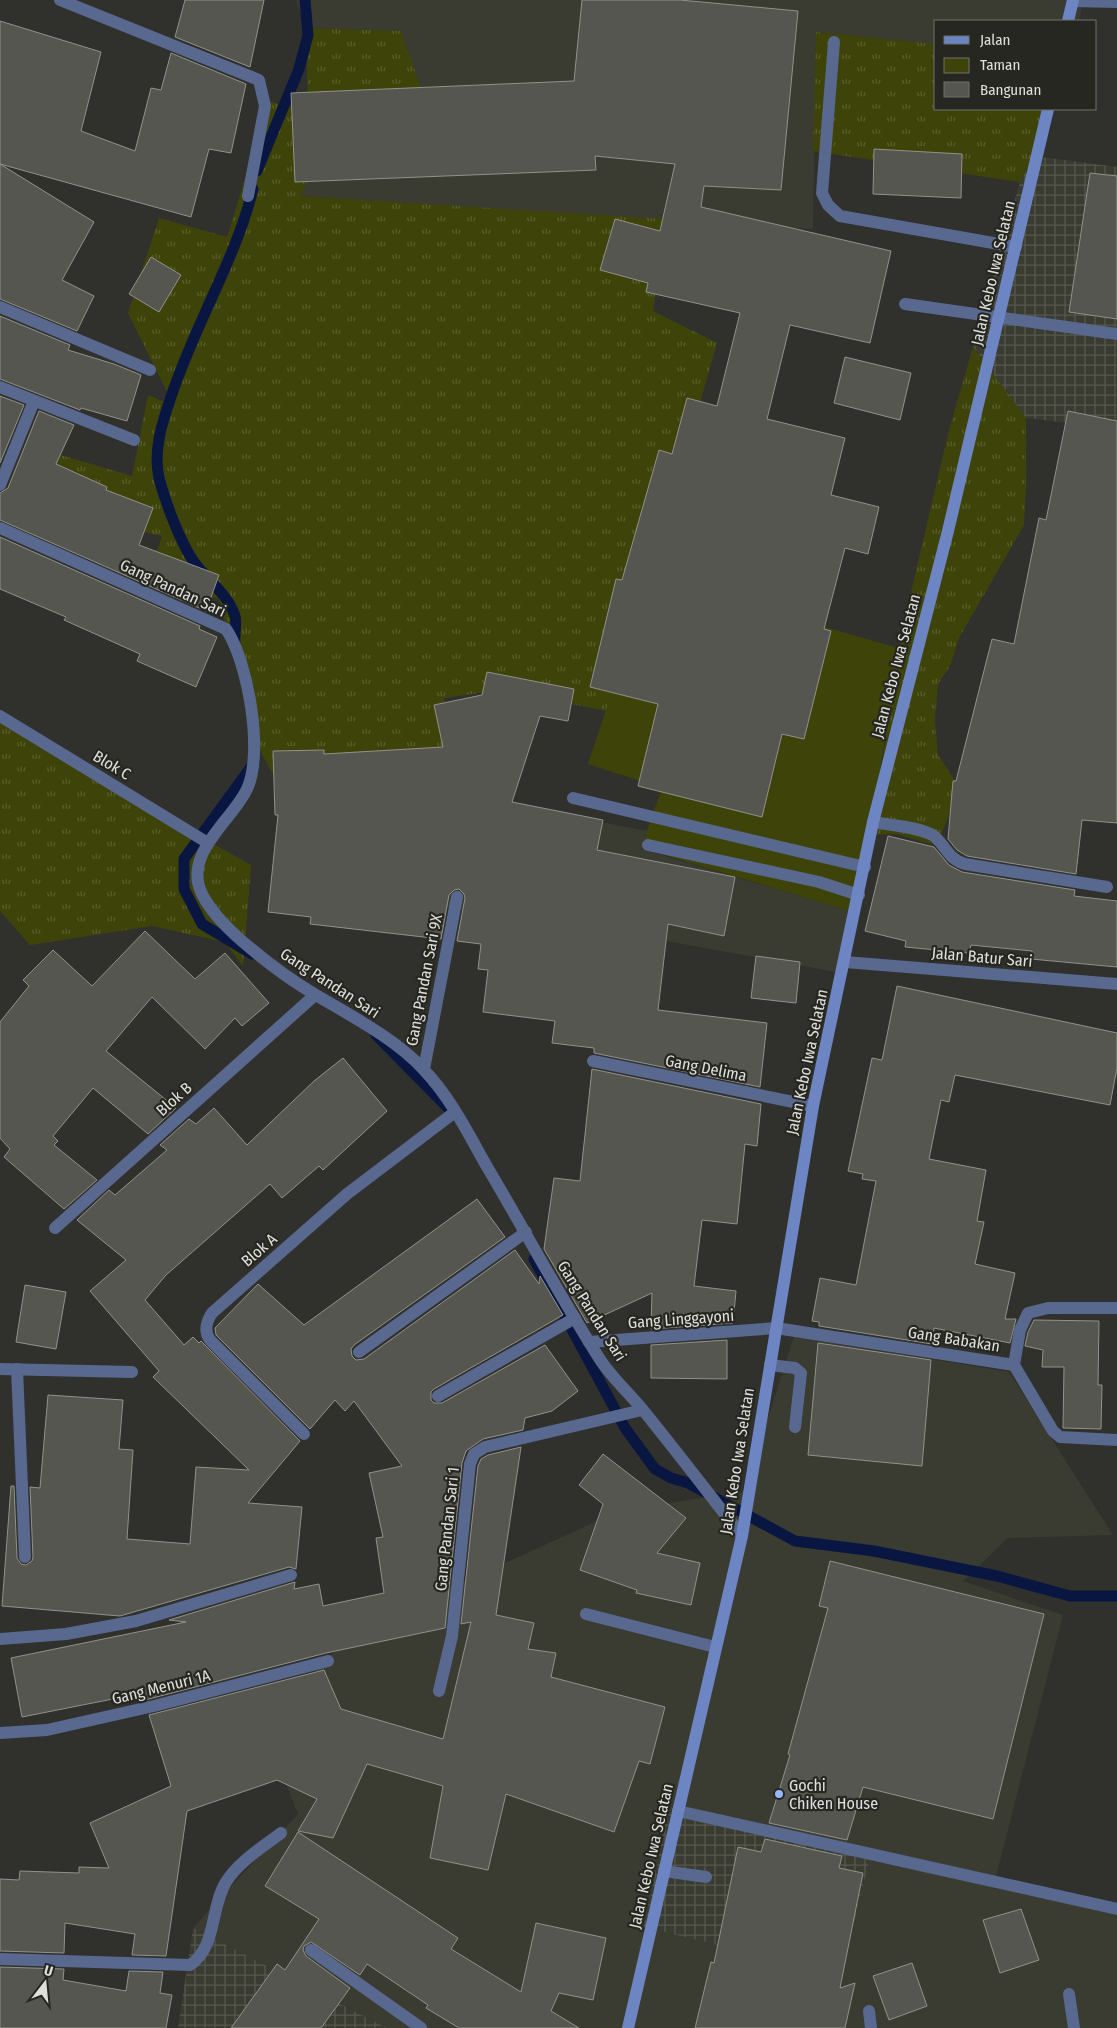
<svg xmlns="http://www.w3.org/2000/svg" width="1117" height="2028" font-family="'Fira Sans Condensed',sans-serif">
<style>
.built{fill:#3a3c31}
.industrial{fill:url(#industrial-grid)}
.grass{fill:url(#grass-tufts)}
.green{fill:#3e4409}
.lines{fill:none;stroke-linecap:round;stroke-linejoin:round}
.stream{stroke:#091641;stroke-width:11}
.building{fill:#555650;stroke:#90928b}
.lane{stroke:#58688f;stroke-width:12}
.street{stroke:#58688f;stroke-width:12}
.secondary{stroke:#6d86c3;stroke-width:12}
.poi-dot{fill:#98b6fd;stroke:#272722;stroke-width:2}
.labels{text-anchor:middle;dominant-baseline:central;stroke-width:4.5;stroke-linejoin:round;paint-order:stroke}
.street-label{font-size:16px;fill:#dfe0dc;stroke:#272722}
.poi-label{font-size:16px;fill:#dfe0dc;stroke:#272722;text-anchor:start}
</style>
<defs>
<pattern id="industrial-grid" width="8" height="8" patternUnits="userSpaceOnUse" patternTransform="scale(1.25)"><rect width="8" height="8" fill="#3a3c31"/><path d="M0 4h8M4 0v8" fill="none" stroke="#56584e"/></pattern>
<pattern id="grass-tufts" width="24" height="20" patternUnits="userSpaceOnUse" patternTransform="scale(1.25)"><rect width="24" height="20" fill="#3e4409"/><path d="M3 7l-1-3M5 7V3M7 7l1-3M15 17l-1-3M17 17v-4M19 17l1-3" fill="none" stroke="#595f2c"/></pattern>
</defs>
<rect width="100%" height="100%" fill="#30312c"/>
<!-- built -->
<g class="built">
<path d="M 296,0 L 1083,0 L 1079,21 L 936,21 L 936,44 L 816,32 L 813,229 L 301,196 L 333,122 L 401,31 L 306,28 Z"/>
<path d="M 458,794 L 647,831 L 641,849 L 859,914 L 847,974 L 650,938 L 446,907 Z"/>
<path d="M 794,1336 L 1009,1372 L 1113,1535 L 1008,1538 L 963,1581 L 1063,1615 L 993,1888 L 1117,1910 L 1117,2028 L 387,2028 L 193,1928 L 298,1814 L 285,1781 L 318,1690 L 315,1664 L 433,1596 L 619,1511 L 745,1491 Z"/>
</g>
<!-- industrial -->
<g class="industrial">
<path d="M 1034,156 L 1117,167 L 1117,429 L 1026,418 L 973,347 L 1020,182 Z"/>
<path d="M 669,1806 L 870,1857 L 841,1975 L 644,1927 Z"/>
<path d="M 193,1928 L 387,2028 L 178,2028 Z"/>
</g>
<!-- grass -->
<g class="grass">
<path d="M 306,28 L 401,31 L 428,108 L 333,122 L 301,196 L 666,219 L 653,311 L 717,343 L 650,577 L 607,711 L 500,690 L 444,698 L 452,754 L 276,780 L 254,739 L 219,599 L 147,582 L 162,536 L 49,511 L 57,454 L 132,476 L 148,395 L 174,406 L 128,313 L 159,218 L 227,237 L 269,101 L 308,113 Z"/>
<path d="M 816,32 L 936,44 L 936,109 L 1051,109 L 1034,156 L 1020,182 L 813,151 Z"/>
<path d="M 973,347 L 1026,418 L 1026,486 L 1024,525 L 959,638 L 950,666 L 938,684 L 935,720 L 938,755 L 959,787 L 937,846 L 897,834 L 872,835 L 898,648 L 949,430 Z"/>
<path d="M 0,721 L 58,758 L 251,865 L 243,966 L 225,942 L 152,926 L 30,945 L 0,911 Z"/>
</g>
<!-- green -->
<path class="green" d="M 650,577 L 898,648 L 859,914 L 641,848 L 662,788 L 588,764 Z"/>
<g class="lines">
<!-- stream -->
<g class="stream">
<path d="M 257,171 L 299,69 L 308,35 L 305,0"/>
<path d="M 235,645 C 234,636 237,622 235,616 C 228,594 207,580 194,562 C 180,542 165,501 159,478 C 153,450 162,423 171,397 C 194,326 235,261 253,189"/>
<path d="M 252,954 L 202,924 L 184,889 L 184,859 L 254,763"/>
<path d="M 376,1035 L 451,1111"/>
<path d="M 534,1259 L 625,1428 L 655,1469 L 671,1478 L 688,1483 L 795,1541 L 874,1551 L 997,1576 L 1070,1596 L 1117,1596"/>
</g>
</g>
<!-- building -->
<g class="building">
<path d="M 185,0 L 264,0 L 250,67 L 175,37 Z"/>
<path d="M 582,0 L 680,0 L 798,11 L 781,190 L 704,186 L 701,207 L 891,251 L 870,343 L 790,325 L 767,419 L 845,438 L 831,495 L 879,507 L 868,554 L 845,548 L 824,629 L 831,631 L 804,739 L 782,734 L 762,817 L 638,786 L 658,704 L 590,687 L 616,579 L 622,580 L 659,450 L 672,454 L 687,398 L 717,406 L 740,313 L 646,292 L 648,283 L 600,270 L 615,219 L 660,231 L 675,164 L 595,156 L 596,170 L 295,182 L 291,93 L 574,81 Z"/>
<path d="M 0,21 L 101,52 L 81,131 L 135,151 L 151,88 L 161,90 L 171,53 L 246,84 L 231,153 L 209,149 L 191,217 L 0,164 Z"/>
<path d="M 874,149 L 962,154 L 961,198 L 873,194 Z"/>
<path d="M 0,164 L 94,222 L 62,280 L 94,296 L 77,331 L 0,299 Z"/>
<path d="M 1090,173 L 1117,176 L 1117,319 L 1069,312 Z"/>
<path d="M 151,257 L 181,275 L 159,312 L 129,294 Z"/>
<path d="M 0,316 L 70,345 L 68,350 L 114,364 L 141,375 L 127,421 L 81,408 L 80,410 L 0,379 Z"/>
<path d="M 845,357 L 911,373 L 900,420 L 834,403 Z"/>
<path d="M 0,396 L 24,405 L 0,463 Z"/>
<path d="M 39,411 L 74,425 L 56,464 L 107,487 L 106,490 L 153,508 L 139,545 L 219,575 L 206,611 L 0,520 L 0,493 L 8,488 Z"/>
<path d="M 1068,411 L 1117,421 L 1117,823 L 1082,820 L 1076,874 L 967,856 L 957,850 L 948,839 L 953,781 L 956,781 L 992,639 L 1014,644 L 1039,518 L 1046,520 Z"/>
<path d="M 0,537 L 200,626 L 199,629 L 217,637 L 196,687 L 137,661 L 140,654 L 64,620 L 66,617 L 0,589 Z"/>
<path d="M 487,672 L 574,689 L 568,721 L 540,716 L 512,802 L 603,820 L 597,850 L 735,877 L 724,936 L 668,924 L 658,1010 L 767,1023 L 760,1087 L 594,1053 L 594,1048 L 552,1043 L 555,1021 L 483,1012 L 488,970 L 478,969 L 481,944 L 457,941 L 465,898 L 464,894 L 459,889 L 454,890 L 449,895 L 441,939 L 310,924 L 311,917 L 268,912 L 278,815 L 275,815 L 273,751 L 324,750 L 324,754 L 443,747 L 434,705 L 482,695 Z"/>
<path d="M 888,836 L 934,847 L 949,865 L 962,872 L 1075,890 L 1074,896 L 1117,901 L 1117,967 L 1031,959 L 1032,951 L 971,945 L 969,953 L 905,947 L 906,941 L 865,931 Z"/>
<path d="M 145,931 L 195,979 L 225,953 L 269,1003 L 242,1026 L 235,1018 L 205,1049 L 152,997 L 106,1051 L 176,1108 L 148,1134 L 93,1088 L 53,1136 L 58,1141 L 54,1145 L 97,1180 L 64,1209 L 4,1157 L 10,1149 L 0,1138 L 0,1022 L 29,986 L 23,980 L 53,950 L 92,986 Z"/>
<path d="M 756,956 L 800,962 L 796,1003 L 751,998 Z"/>
<path d="M 897,986 L 1117,1033 L 1117,1068 L 1110,1105 L 955,1075 L 949,1102 L 941,1100 L 929,1159 L 986,1170 L 977,1221 L 984,1222 L 975,1264 L 1015,1273 L 1005,1319 L 1016,1319 L 1010,1343 L 934,1328 L 932,1344 L 819,1326 L 819,1322 L 812,1321 L 820,1278 L 856,1285 L 876,1181 L 862,1179 L 863,1174 L 848,1171 L 872,1058 L 882,1060 Z"/>
<path d="M 343,1058 L 387,1111 L 323,1170 L 319,1166 L 282,1198 L 270,1184 L 166,1275 L 145,1300 L 184,1345 L 193,1337 L 199,1343 L 201,1341 L 300,1441 L 248,1503 L 302,1507 L 296,1569 L 289,1567 L 120,1616 L 2,1606 L 11,1486 L 14,1486 L 17,1558 L 21,1564 L 26,1565 L 32,1561 L 33,1557 L 30,1487 L 40,1488 L 48,1395 L 123,1400 L 119,1449 L 133,1450 L 127,1539 L 190,1544 L 196,1467 L 249,1470 L 153,1377 L 159,1371 L 90,1291 L 126,1260 L 77,1220 L 109,1190 L 115,1195 L 167,1150 L 160,1145 L 189,1119 L 196,1124 L 214,1108 L 247,1145 L 314,1081 Z"/>
<path d="M 592,1069 L 761,1104 L 757,1146 L 745,1144 L 737,1224 L 702,1220 L 694,1286 L 736,1291 L 733,1323 L 651,1329 L 652,1293 L 587,1323 L 544,1249 L 554,1178 L 580,1181 Z"/>
<path d="M 477,1199 L 505,1237 L 354,1345 L 351,1349 L 352,1356 L 356,1360 L 364,1359 L 515,1250 L 539,1284 L 540,1276 L 563,1315 L 434,1389 L 431,1392 L 431,1400 L 434,1403 L 442,1403 L 545,1345 L 578,1391 L 552,1411 L 525,1418 L 523,1430 L 483,1439 L 466,1451 L 462,1463 L 445,1628 L 326,1653 L 145,1700 L 143,1693 L 22,1717 L 11,1658 L 186,1622 L 169,1620 L 295,1582 L 294,1589 L 319,1584 L 323,1606 L 384,1593 L 376,1538 L 383,1537 L 369,1473 L 402,1466 L 354,1401 L 345,1411 L 335,1400 L 310,1429 L 216,1335 L 215,1328 L 258,1284 L 304,1325 Z"/>
<path d="M 25,1285 L 66,1292 L 56,1349 L 16,1342 Z"/>
<path d="M 1034,1320 L 1099,1321 L 1098,1385 L 1102,1385 L 1101,1429 L 1063,1428 L 1064,1367 L 1042,1367 L 1043,1350 L 1025,1346 L 1028,1332 Z"/>
<path d="M 727,1340 L 727,1379 L 651,1378 L 651,1345 Z"/>
<path d="M 818,1343 L 931,1360 L 922,1466 L 808,1455 Z"/>
<path d="M 521,1447 L 496,1615 L 534,1623 L 528,1649 L 556,1653 L 551,1677 L 665,1707 L 650,1764 L 639,1761 L 614,1832 L 506,1794 L 488,1870 L 430,1858 L 443,1786 L 367,1764 L 333,1838 L 298,1831 L 317,1799 L 277,1780 L 187,1811 L 166,1956 L 132,1955 L 135,1934 L 65,1923 L 64,1953 L 0,1951 L 0,1879 L 19,1880 L 20,1871 L 79,1873 L 79,1867 L 109,1868 L 90,1823 L 171,1786 L 149,1715 L 324,1670 L 341,1709 L 443,1739 L 471,1622 L 461,1624 L 478,1466 L 481,1459 L 488,1455 Z"/>
<path d="M 603,1454 L 686,1518 L 657,1553 L 700,1563 L 691,1605 L 636,1593 L 637,1590 L 580,1570 L 603,1504 L 579,1485 Z"/>
<path d="M 830,1561 L 1044,1614 L 993,1819 L 863,1787 L 847,1840 L 769,1823 L 790,1755 L 788,1754 L 828,1608 L 819,1606 Z"/>
<path d="M 298,1832 L 458,1938 L 451,1949 L 521,1992 L 536,1923 L 606,1938 L 593,2000 L 559,1993 L 551,2011 L 579,2028 L 459,2028 L 426,2008 L 428,2005 L 367,1964 L 360,1975 L 311,1942 L 304,1946 L 303,1950 L 306,1956 L 350,1988 L 321,2028 L 231,2028 L 277,1964 L 285,1970 L 319,1919 L 265,1886 Z"/>
<path d="M 765,1839 L 842,1856 L 839,1868 L 863,1873 L 840,1988 L 855,1983 L 845,2028 L 695,2028 L 711,1962 L 714,1963 L 738,1847 L 761,1852 Z"/>
<path d="M 1021,1909 L 1039,1960 L 1000,1973 L 983,1920 Z"/>
<path d="M 912,1963 L 927,2006 L 889,2020 L 873,1976 Z"/>
<path d="M 0,1967 L 64,1969 L 63,1980 L 126,1991 L 129,1971 L 163,1972 L 160,1993 L 172,1995 L 166,2028 L 0,2028 Z"/>
</g>
<g class="lines">
<!-- lane -->
<g class="lane">
<path d="M 834,42 L 822,193 L 828,205 L 840,216 L 1016,247"/>
<path d="M 905,304 L 1117,334"/>
<path d="M 573,798 L 865,867"/>
<path d="M 648,845 L 819,882 L 859,895"/>
<path d="M 359,1352 L 526,1232"/>
<path d="M 770,1365 L 795,1368 L 801,1373 L 795,1427"/>
<path d="M 438,1396 L 575,1318"/>
<path d="M 586,1614 L 715,1647"/>
<path d="M 664,1871 L 706,1877"/>
</g>
<!-- street -->
<g class="street">
<path d="M 60,0 L 259,80 L 265,106 L 248,196"/>
<path d="M 1073,1 L 1117,2"/>
<path d="M 0,307 L 150,370"/>
<path d="M 0,387 L 134,440"/>
<path d="M 0,485 L 34,401"/>
<path d="M 0,528 L 226,629 C 248,661 264,753 247,789 C 232,821 182,854 202,894 C 211,912 227,928 242,941 C 265,961 290,980 316,995 C 351,1016 396,1039 424,1070 C 450,1097 468,1133 486,1165 C 524,1229 559,1295 599,1358 C 611,1377 629,1393 643,1410 C 677,1452 709,1494 742,1536"/>
<path d="M 0,716 L 208,843"/>
<path d="M 873,822 C 889,825 921,827 934,836 C 946,846 948,859 965,864 L 1107,887"/>
<path d="M 845,962 L 1117,984"/>
<path d="M 593,1061 L 813,1106"/>
<path d="M 424,1069 L 457,897"/>
<path d="M 55,1228 L 315,995"/>
<path d="M 589,1342 L 776,1328 L 1014,1365 L 1020,1330 L 1028,1313 L 1048,1308 L 1117,1308"/>
<path d="M 1014,1365 L 1053,1431 L 1060,1437 L 1117,1440"/>
<path d="M 0,1369 L 132,1372"/>
<path d="M 17,1369 L 25,1557"/>
<path d="M 304,1434 L 210,1340 C 204,1332 206,1322 212,1313 L 347,1194 L 455,1112"/>
<path d="M 0,1639 L 66,1634 L 136,1621 L 291,1575"/>
<path d="M 439,1691 L 452,1636 L 470,1464 L 474,1454 L 485,1447 L 642,1410"/>
<path d="M 0,1733 L 47,1730 L 154,1706 L 328,1661"/>
<path d="M 678,1811 L 1117,1909"/>
<path d="M 311,1950 L 421,2028"/>
<path d="M 0,1959 L 190,1965 C 217,1947 210,1908 226,1882 C 238,1862 263,1847 281,1833"/>
<path d="M 1069,1994 L 1074,2028"/>
<path d="M 869,2011 L 871,2028"/>
</g>
<!-- secondary -->
<g class="secondary">
<path d="M 1068,21 L 1073,0"/>
<path d="M 628,2028 L 742,1536 L 813,1106 L 873,822 L 948,531 L 1048,109"/>
</g>
</g>
<!-- markers -->
<circle class="poi-dot" cx="779" cy="1794" r="5"/>
<g class="labels">
<!-- street labels -->
<g class="street-label">
<text transform="translate(993 273) rotate(-77)">Jalan Kebo Iwa Selatan</text>
<text transform="translate(173 588) rotate(25)">Gang Pandan Sari</text>
<text transform="translate(896 666) rotate(-75)">Jalan Kebo Iwa Selatan</text>
<text transform="translate(112 765) rotate(31)">Blok C</text>
<text transform="translate(982 957) rotate(5)">Jalan Batur Sari</text>
<text transform="translate(424 980) rotate(-79)">Gang Pandan Sari 9X</text>
<text transform="translate(330 983) rotate(33)">Gang Pandan Sari</text>
<text transform="translate(807 1062) rotate(-78)">Jalan Kebo Iwa Selatan</text>
<text transform="translate(706 1068) rotate(11)">Gang Delima</text>
<text transform="translate(174 1099) rotate(-42)">Blok B</text>
<text transform="translate(259 1250) rotate(-41)">Blok A</text>
<text transform="translate(592 1311) rotate(58)">Gang Pandan Sari</text>
<text transform="translate(681 1319) rotate(-4)">Gang Linggayoni</text>
<text transform="translate(954 1339) rotate(9)">Gang Babakan</text>
<text transform="translate(737 1461) rotate(-81)">Jalan Kebo Iwa Selatan</text>
<text transform="translate(447 1529) rotate(-84)">Gang Pandan Sari 1</text>
<text transform="translate(161 1687) rotate(-14)">Gang Menuri 1A</text>
<text transform="translate(651 1856) rotate(-77)">Jalan Kebo Iwa Selatan</text>
</g>
<!-- poi labels -->
<g class="poi-label">
<text x="789" y="1785">Gochi<tspan x="789" dy="18">Chiken House</tspan></text>
</g>
</g>
<!-- legend -->
<rect x="934" y="20" width="162" height="90" fill="#272722" stroke="#71716c"/>
<rect x="944" y="36" width="25" height="8" fill="#6d86c3" stroke="#71716c"/>
<text x="980" y="45" font-size="15" fill="#dfe0dc">Jalan</text>
<rect x="944" y="58" width="25" height="15" fill="#3e4409" stroke="#71716c"/>
<text x="980" y="70" font-size="15" fill="#dfe0dc">Taman</text>
<rect x="944" y="82" width="25" height="15" fill="#555650" stroke="#71716c"/>
<text x="980" y="95" font-size="15" fill="#dfe0dc">Bangunan</text>
<!-- north arrow -->
<g transform="translate(45 1983) rotate(16)" stroke="#272722" stroke-width="4" paint-order="stroke">
<path d="M0-4L9 19L0 12L-9 19Z" fill="#dfe0dc"/>
<text y="-8" font-size="14" font-weight="bold" text-anchor="middle" fill="#dfe0dc">U</text>
</g>
</svg>
